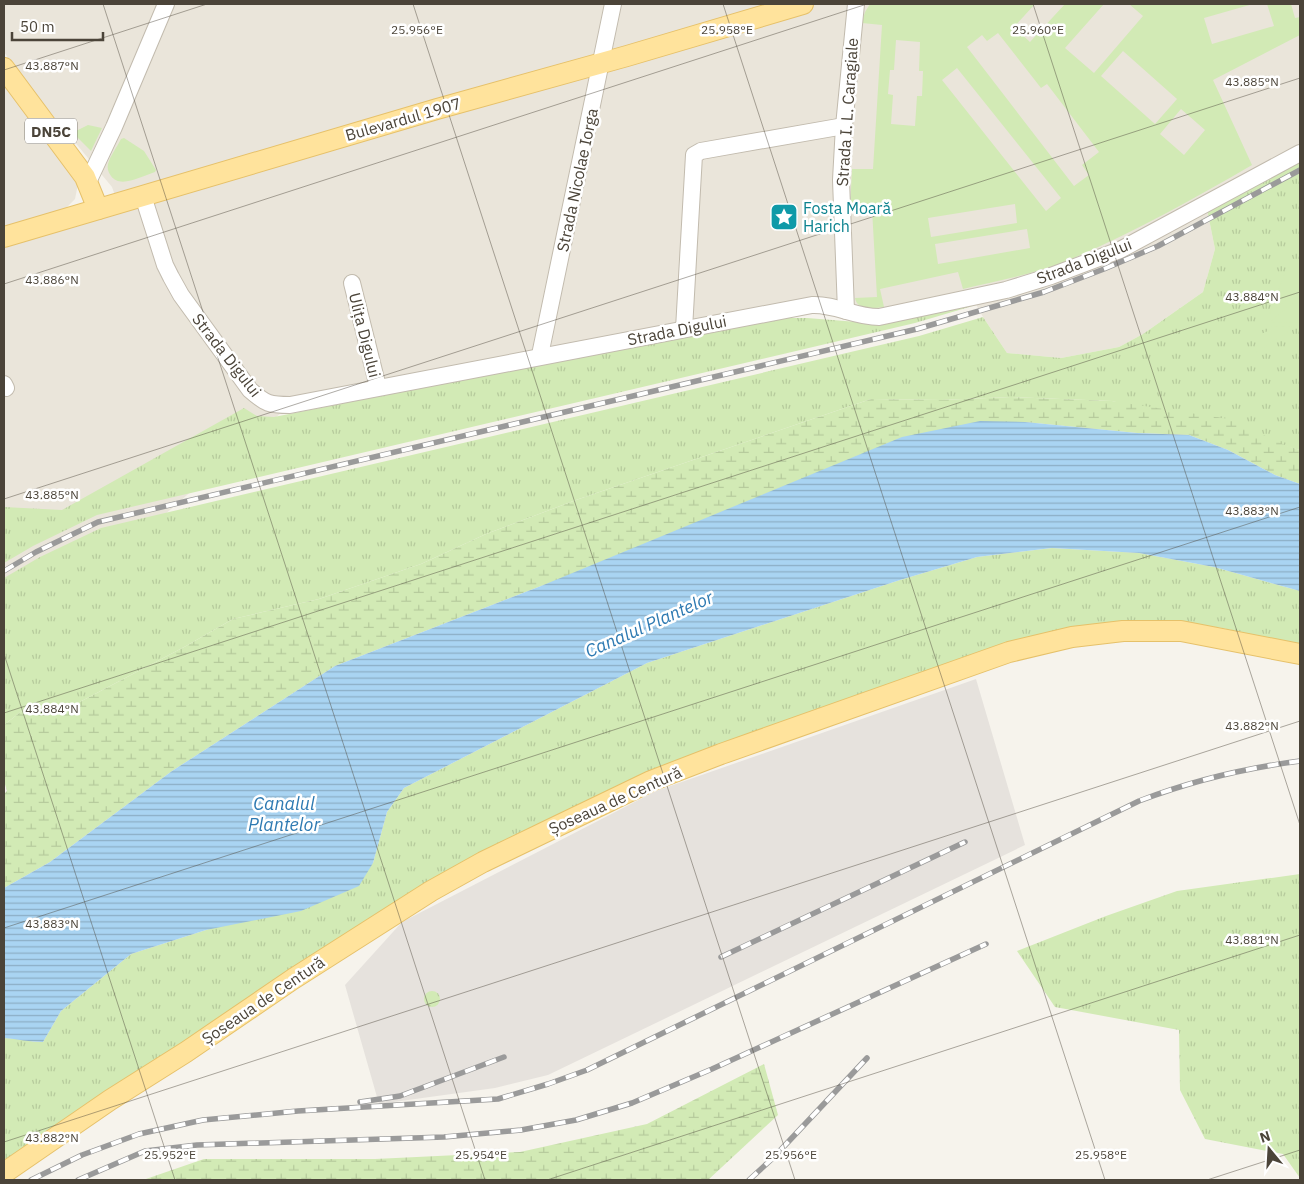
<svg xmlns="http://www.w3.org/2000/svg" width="1304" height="1184" font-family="'IBM Plex Sans',sans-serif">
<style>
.residential{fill:#eae5da}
.industrial{fill:#e6e2dd}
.grass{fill:url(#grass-tufts)}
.wetland{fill:url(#wetland-marsh)}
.garden{fill:#d2eab5;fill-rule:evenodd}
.water{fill:url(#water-rules)}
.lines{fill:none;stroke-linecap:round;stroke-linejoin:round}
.minor-casing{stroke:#c2bbae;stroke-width:18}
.major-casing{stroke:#e6c16a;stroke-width:22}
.minor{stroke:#fff;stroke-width:16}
.major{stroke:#ffe39c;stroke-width:20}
.rail-casing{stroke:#9a9a9a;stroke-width:5.5}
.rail{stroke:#fff;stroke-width:4;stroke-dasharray:11;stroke-linecap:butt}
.ticks{fill:none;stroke:#4b4439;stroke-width:1;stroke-opacity:0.45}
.labels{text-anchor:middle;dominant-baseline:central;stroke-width:5;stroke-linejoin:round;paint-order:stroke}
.shield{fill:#fff;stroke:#817c74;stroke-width:1}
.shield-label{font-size:15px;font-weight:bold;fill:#4b4439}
.street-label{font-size:16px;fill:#4b4439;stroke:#fff}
.culture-label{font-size:16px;fill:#0d838f;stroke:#fff;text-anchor:start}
.water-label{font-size:18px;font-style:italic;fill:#2e7ab2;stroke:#fff}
.ticks-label{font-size:12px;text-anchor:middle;fill:#4b4439;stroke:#fff;stroke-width:5;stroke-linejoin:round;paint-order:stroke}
</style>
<defs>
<pattern id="grass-tufts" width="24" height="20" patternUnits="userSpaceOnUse" patternTransform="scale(1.25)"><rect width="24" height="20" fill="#d2eab5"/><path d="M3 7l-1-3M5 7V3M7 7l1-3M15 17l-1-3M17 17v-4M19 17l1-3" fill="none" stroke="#b6ca9c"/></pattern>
<pattern id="wetland-marsh" width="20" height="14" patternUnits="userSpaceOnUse" patternTransform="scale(1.25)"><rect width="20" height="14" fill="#d2eab5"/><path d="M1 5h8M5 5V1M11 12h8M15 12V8" fill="none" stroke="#b6ca9c"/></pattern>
<pattern id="water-rules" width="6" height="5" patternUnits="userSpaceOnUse" patternTransform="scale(1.25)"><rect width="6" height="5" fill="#a9d4f2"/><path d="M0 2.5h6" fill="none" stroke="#8caec5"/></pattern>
</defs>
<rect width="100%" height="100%" fill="#f6f3ec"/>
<!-- residential -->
<g class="residential">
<path d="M 4,4 L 1300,4 L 1300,153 L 1207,209 L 1215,249 L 1203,292 L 1143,334 L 1119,347 L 1061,358 L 1007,353 L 983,317 L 972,297 L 887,316 L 837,307 L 290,405 L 4,655 L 4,248 L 121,212 L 112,187 L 25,82 L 4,52 Z"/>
<path d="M 4,83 L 41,135 L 57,151 L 78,184 L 75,199 L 64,210 L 4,227 Z"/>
</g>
<!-- industrial -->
<path class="industrial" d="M 976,679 L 1025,845 L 548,1075 L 495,1088 L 379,1104 L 345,985 L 402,922 L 656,791 Z"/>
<!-- grass -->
<g class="grass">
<path d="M 1300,160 L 1300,450 L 1112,401 L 1011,397 L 941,400 L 871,399 L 576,500 L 486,534 L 421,564 L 319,599 L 233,619 L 186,646 L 74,705 L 32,703 L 4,725 L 4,578 L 40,557 L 101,528 L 919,336 L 983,317 L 1007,353 L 1061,358 L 1119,347 L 1143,334 L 1203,292 L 1215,249 L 1207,209 Z"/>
<path d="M 974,301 L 976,305 L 915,323 L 97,515 L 33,546 L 4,563 L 4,507 L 62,510 L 244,408 L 257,416 L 274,417 L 531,366 L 785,318 L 807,318 L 870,323 Z"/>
<path d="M 1052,548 L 1139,553 L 1214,567 L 1300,591 L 1300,645 L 1222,628 L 1201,625 L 1053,634 L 565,813 L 4,1164 L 4,1038 C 17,1038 30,1042 43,1042 L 61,1011 L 131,954 L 206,930 L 373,863 L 387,812 L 404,788 L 647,663 L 900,580 L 977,557 Z"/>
<path d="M 1300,874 L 1300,1178 L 1283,1154 L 1205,1139 L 1180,1090 L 1179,1030 L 1055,1007 L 1017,951 L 1106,916 L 1177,891 Z"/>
<circle cx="432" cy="999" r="8"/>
</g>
<!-- wetland -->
<g class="wetland">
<path d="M 1011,397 L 1112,401 L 1229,419 L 1287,446 L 1300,450 L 1300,484 L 1275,475 L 1228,450 L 1189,435 L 1137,433 L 1025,422 L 541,586 L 335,666 L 172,771 L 50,862 L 4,888 L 4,794 L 7,791 L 4,781 L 4,725 L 32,703 L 74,705 L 186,646 L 233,619 L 319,599 L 421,564 L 486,534 L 576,500 L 871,399 L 941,400 Z"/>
<path d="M 764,1064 L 778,1115 L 708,1180 L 143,1180 L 204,1159 L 375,1159 L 520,1152 L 647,1124 Z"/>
</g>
<!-- garden -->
<g class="garden">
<path d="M 870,4 L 1035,4 L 1014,27 L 1030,42 L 1065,4 L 1104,4 L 1065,48 L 1094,73 L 1143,16 L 1129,4 L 1180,4 L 1180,5 L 1186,4 L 1253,4 L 1204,18 L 1212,44 L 1274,26 L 1267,4 L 1291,4 L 1295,18 L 1300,17 L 1300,35 L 1213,80 L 1252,165 C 1192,200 1132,233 1069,260 C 1035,274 998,281 963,289 L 958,272 L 880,289 L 884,307 C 874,308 857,311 855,298 L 877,297 L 872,209 L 850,210 L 852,169 L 873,169 L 882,25 L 862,23 L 865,12 ZM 998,33 L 1041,88 L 1047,84 L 1099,152 L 1082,165 L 1089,175 L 1074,186 L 967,47 L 982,35 L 987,41 ZM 896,40 L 920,42 L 919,71 L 923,71 L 922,96 L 917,96 L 915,126 L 891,124 L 893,95 L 888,94 L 890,70 L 894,70 ZM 1123,51 L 1177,99 L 1155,124 L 1101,76 ZM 957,68 L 1061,198 L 1046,211 L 942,80 ZM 1181,109 L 1205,130 L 1184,155 L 1160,134 ZM 1015,204 L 1017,223 L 931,237 L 928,218 ZM 1027,229 L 1030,248 L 938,264 L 935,244 Z"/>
<path d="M 88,125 L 102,128 L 91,151 L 75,135 L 76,131 Z"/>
<path d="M 124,138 L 144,151 L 156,170 L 155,172 C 142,176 120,189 111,176 C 108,172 107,168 108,164 C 110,156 117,147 121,139 Z"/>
<path d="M 1294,266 L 1300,269 L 1300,288 L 1269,314 L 1287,268 Z"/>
<path d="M 1300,297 L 1300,323 L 1271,322 L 1271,321 Z"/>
<path d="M 1271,326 L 1295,327 L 1255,353 L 1261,334 L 1268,331 Z"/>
</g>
<!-- water -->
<path class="water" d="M 980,421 L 1025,422 L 1137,433 L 1189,435 L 1228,450 L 1275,475 L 1300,484 L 1300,591 L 1214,567 L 1139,553 L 1052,548 L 977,557 L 900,580 L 647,663 L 404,788 L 387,812 L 373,863 L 359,886 L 301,911 L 206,930 L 131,954 L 61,1011 L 43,1042 C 30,1042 17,1039 4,1038 L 4,888 L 50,862 L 172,771 L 335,666 L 541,586 L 902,437 Z"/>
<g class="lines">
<defs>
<g id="minor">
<path d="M 88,182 L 114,127 L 166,4"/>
<path d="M 143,196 L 165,265 L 171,277 L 181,295 L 250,390 C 266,404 269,405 290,405 L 812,305 C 836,304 854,317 879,317 L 1006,290 L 1051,276 L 1120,250 L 1300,153"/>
<path d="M 352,283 L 378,387"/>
<path d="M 846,311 L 841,180 L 844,126 L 856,4"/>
<path d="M 684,329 L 694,155 L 701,151 L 844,126"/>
<path d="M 540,355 L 613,4"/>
<path d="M 4,384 L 6,388"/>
</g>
<g id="major">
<path d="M 4,68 L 85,177 L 98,209"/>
<path d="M 4,237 L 437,109 L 627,56 L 803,4"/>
<path d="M 4,1173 L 110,1100 L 186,1052 L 293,979 L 431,891 L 483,862 L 543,833 L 651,781 L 721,754 L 1009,652 L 1072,637 L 1123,631 L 1181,631 L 1300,654"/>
</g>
</defs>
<!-- minor casing -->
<use href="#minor" class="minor-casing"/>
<!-- major casing -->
<use href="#major" class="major-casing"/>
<!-- minor -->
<use href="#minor" class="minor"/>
<!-- major -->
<use href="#major" class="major"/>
<defs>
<g id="rail">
<path d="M 4,571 L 36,552 L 98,522 L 917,329 L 1044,292 L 1104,269 L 1158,246 L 1300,170"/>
<path d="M 721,957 L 965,842"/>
<path d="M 360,1102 L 400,1096 L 504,1057"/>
<path d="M 31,1180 L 82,1155 L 139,1134 L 203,1120 L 298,1111 L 498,1099 L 548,1084 L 587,1070 L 1139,801 C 1191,781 1245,768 1300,761"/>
<path d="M 78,1180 L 145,1151 L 197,1145 L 444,1137 L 521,1130 L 576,1120 L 632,1103 L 712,1069 L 986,944"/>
<path d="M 749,1180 L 774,1157 L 867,1058"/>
</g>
</defs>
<!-- rail casing -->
<use href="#rail" class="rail-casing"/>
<!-- rail -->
<use href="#rail" class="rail"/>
</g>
<!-- ticks -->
<path class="ticks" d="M 103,4 L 485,1180M 413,4 L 795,1180M 723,4 L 1105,1180M 1033,4 L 1300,825M 4,70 L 207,4M 4,284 L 867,4M 4,499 L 1300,78M 4,654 L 175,1180M 4,713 L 1300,292M 4,928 L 1300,507M 4,1142 L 1300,721M 547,1180 L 1300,935M 1207,1180 L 1300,1150"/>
<!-- icons -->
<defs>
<symbol id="sight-square" viewBox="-11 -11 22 22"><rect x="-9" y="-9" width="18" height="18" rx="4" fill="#0f9aa8" stroke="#fff"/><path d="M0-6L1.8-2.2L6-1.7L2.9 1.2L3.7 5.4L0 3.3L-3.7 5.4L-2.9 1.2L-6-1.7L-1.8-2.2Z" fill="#fff"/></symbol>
</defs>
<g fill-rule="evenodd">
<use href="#sight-square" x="768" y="201" width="32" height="32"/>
</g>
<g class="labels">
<!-- shield labels -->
<rect class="shield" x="25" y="118.5" width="52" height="25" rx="4"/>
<g class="shield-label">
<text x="51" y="131">DN5C</text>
</g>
<!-- street labels -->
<g class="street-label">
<text transform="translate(847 112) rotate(-86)">Strada I. L. Caragiale</text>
<text transform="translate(403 119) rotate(-16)">Bulevardul 1907</text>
<text transform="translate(577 180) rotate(-78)">Strada Nicolae Iorga</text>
<text transform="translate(1084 261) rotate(-21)">Strada Digului</text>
<text transform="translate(677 330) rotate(-11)">Strada Digului</text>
<text transform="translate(365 335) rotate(76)">Ulița Digului</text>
<text transform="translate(227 355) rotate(52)">Strada Digului</text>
<text transform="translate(615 800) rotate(-24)">Șoseaua de Centură</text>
<text transform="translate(263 1000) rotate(-34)">Șoseaua de Centură</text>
</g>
<!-- culture labels -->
<g class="culture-label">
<text x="803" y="208">Fosta Moară<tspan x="803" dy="18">Harich</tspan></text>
</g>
<!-- water labels -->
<g class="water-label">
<text transform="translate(649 624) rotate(-24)">Canalul Plantelor</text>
<text x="284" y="803">Canalul<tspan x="284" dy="21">Plantelor</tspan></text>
</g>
</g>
<g class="ticks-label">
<text x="417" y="34">25.956°E</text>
<text x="727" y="34">25.958°E</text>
<text x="1038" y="34">25.960°E</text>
<text x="52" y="70">43.887°N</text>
<text x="1252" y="86">43.885°N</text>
<text x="52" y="284">43.886°N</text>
<text x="1252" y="301">43.884°N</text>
<text x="52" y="499">43.885°N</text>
<text x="1252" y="515">43.883°N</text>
<text x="52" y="713">43.884°N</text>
<text x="1252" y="730">43.882°N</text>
<text x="52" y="928">43.883°N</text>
<text x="1252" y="944">43.881°N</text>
<text x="52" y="1142">43.882°N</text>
<text x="170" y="1159">25.952°E</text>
<text x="481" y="1159">25.954°E</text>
<text x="791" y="1159">25.956°E</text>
<text x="1101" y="1159">25.958°E</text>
</g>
<!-- border -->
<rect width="1304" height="1184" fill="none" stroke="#4b4439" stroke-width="10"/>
<!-- north arrow -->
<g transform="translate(1269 1149) rotate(342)" stroke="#ffffff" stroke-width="4" paint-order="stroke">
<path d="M0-4L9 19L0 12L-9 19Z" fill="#4b4439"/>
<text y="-8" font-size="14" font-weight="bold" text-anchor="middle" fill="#4b4439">N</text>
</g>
<!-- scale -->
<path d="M12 32v8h91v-8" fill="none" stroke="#4b4439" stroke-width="2.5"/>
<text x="20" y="32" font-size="15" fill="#4b4439" stroke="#ffffff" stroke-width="4" paint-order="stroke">50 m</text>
</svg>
